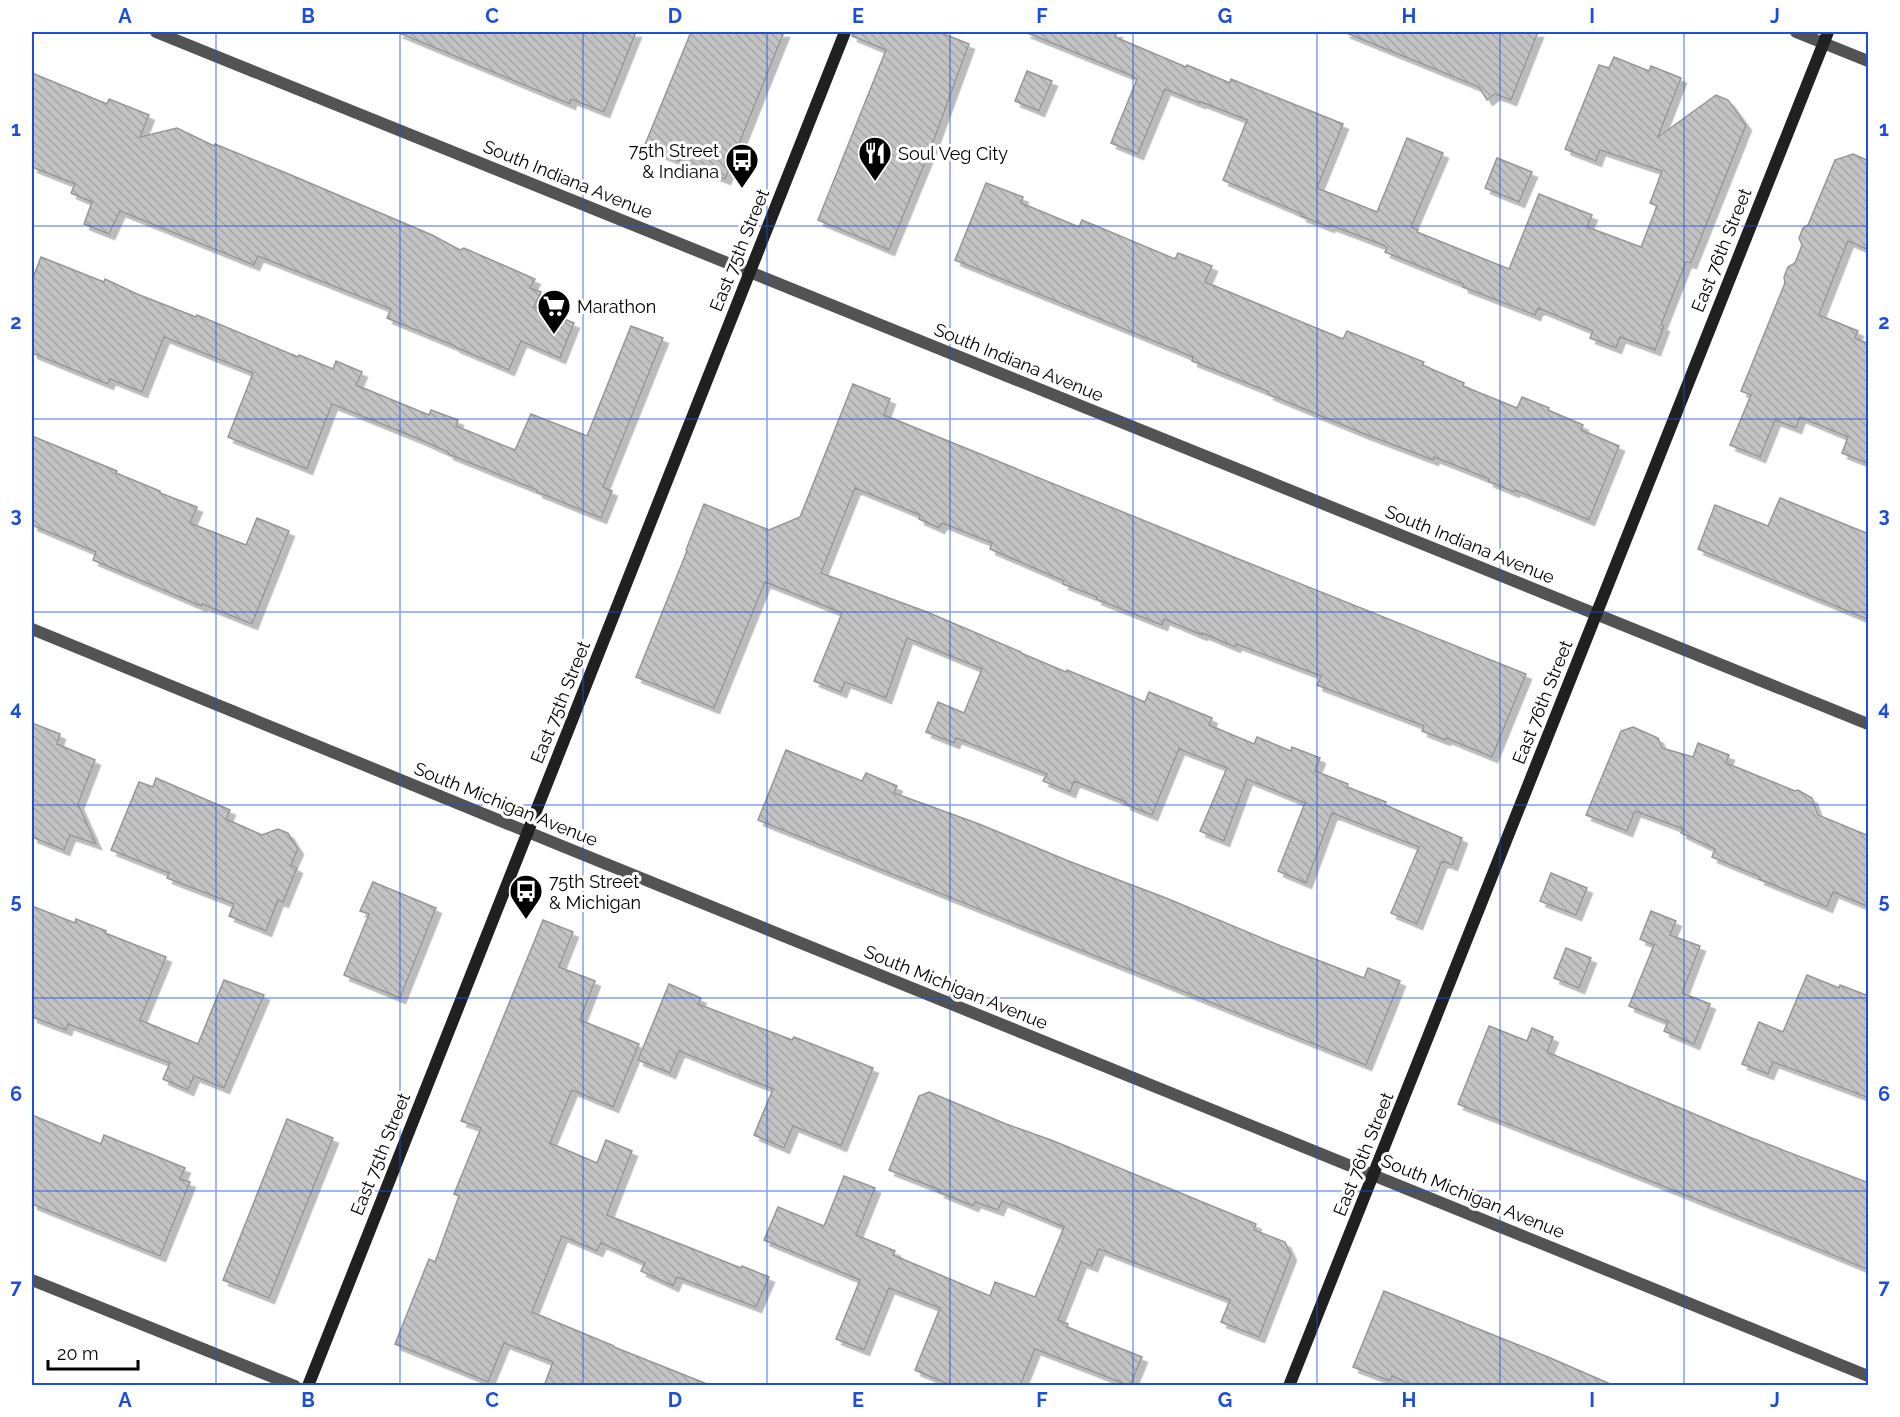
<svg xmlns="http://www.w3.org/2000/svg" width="1900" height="1417" font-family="Raleway,sans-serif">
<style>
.building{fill:url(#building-back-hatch);stroke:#979797;stroke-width:1.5;filter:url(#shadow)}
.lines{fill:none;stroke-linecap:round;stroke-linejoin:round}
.street{stroke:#535353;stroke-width:12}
.secondary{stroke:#202020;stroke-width:12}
.grid{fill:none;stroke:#1d4ed8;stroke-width:1.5;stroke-opacity:0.55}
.labels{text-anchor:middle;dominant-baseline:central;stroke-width:6;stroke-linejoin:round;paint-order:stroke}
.poi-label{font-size:18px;fill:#000;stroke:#fff;text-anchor:start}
.street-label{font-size:18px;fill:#000;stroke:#fff}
.neatline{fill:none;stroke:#1d4ed8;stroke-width:2}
.grid-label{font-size:20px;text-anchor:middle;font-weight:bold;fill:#1d4ed8}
</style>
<defs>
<pattern id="building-back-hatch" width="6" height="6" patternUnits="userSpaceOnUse" patternTransform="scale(1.5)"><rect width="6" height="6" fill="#c3c3c3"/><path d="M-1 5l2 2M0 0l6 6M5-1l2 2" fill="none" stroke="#a6a6a6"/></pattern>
<filter id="shadow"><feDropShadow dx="5.5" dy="5.5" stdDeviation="0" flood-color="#0004"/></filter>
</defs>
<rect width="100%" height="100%" fill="#fff"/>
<!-- building -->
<g class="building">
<path d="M 397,32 L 636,32 L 604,112 L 571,99 L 570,104 Z"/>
<path d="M 691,32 L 784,32 L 725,179 L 644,147 Z"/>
<path d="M 853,32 L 939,32 L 969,44 L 931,148 L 889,250 L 818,220 L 886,50 L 852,36 Z"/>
<path d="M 1025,32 L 1117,32 L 1115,37 L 1186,67 L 1187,65 L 1230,83 L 1231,79 L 1343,124 L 1317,188 L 1377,212 L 1407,138 L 1443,153 L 1411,227 L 1418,230 L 1417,232 L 1509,269 L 1539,194 L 1592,215 L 1587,227 L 1641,247 L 1657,206 L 1650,203 L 1662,171 L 1600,150 L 1596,161 L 1565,149 L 1599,65 L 1609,68 L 1614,57 L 1649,71 L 1651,66 L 1681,78 L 1658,137 L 1716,95 L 1728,100 L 1746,125 L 1691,263 L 1686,262 L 1661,325 L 1664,326 L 1655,350 L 1620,337 L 1616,348 L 1590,338 L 1593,331 L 1538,308 L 1535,315 L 1463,287 L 1463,284 L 1385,252 L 1387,248 L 1383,245 L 1330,225 L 1329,227 L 1301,216 L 1302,214 L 1223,180 L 1247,120 L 1201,102 L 1200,103 L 1165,89 L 1138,154 L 1111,143 L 1137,79 L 1132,77 L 1133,76 Z"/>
<path d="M 1344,32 L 1538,32 L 1511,100 L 1495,94 L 1487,100 L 1479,87 Z"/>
<path d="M 1027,71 L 1052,81 L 1039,111 L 1015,101 Z"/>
<path d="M 32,73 L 107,104 L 109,99 L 149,115 L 140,137 L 177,128 L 214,146 L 215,144 L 291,175 L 432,235 L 460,250 L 464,248 L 535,279 L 530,288 L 541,292 L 534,307 L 574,323 L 560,358 L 521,341 L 509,370 L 455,347 L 455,346 L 387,318 L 391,309 L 258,256 L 254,265 L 120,211 L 109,234 L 84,224 L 92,202 L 71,193 L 75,184 L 32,167 Z"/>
<path d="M 1853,154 L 1869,161 L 1869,250 L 1848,241 L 1819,315 L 1858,331 L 1855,338 L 1869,344 L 1869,464 L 1842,453 L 1848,437 L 1800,417 L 1796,428 L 1775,420 L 1760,457 L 1730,445 L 1751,395 L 1741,391 L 1785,283 L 1784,277 L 1788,267 L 1795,263 L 1802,245 L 1799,238 L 1803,228 L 1808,225 L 1835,160 Z"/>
<path d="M 1497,158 L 1532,172 L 1519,202 L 1485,188 Z"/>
<path d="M 986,183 L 1023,197 L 1021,203 L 1079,227 L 1082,220 L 1175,259 L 1178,253 L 1212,266 L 1205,282 L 1343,339 L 1347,331 L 1424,362 L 1422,365 L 1464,383 L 1463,386 L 1517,408 L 1522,397 L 1549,408 L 1548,410 L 1583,425 L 1581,430 L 1619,446 L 1589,520 L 1515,490 L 1514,492 L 1488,481 L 1489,479 L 1434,457 L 1433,460 L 1362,433 L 1268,394 L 1269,392 L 1192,361 L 1193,357 L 955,260 Z"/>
<path d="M 41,257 L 104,282 L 105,279 L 137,294 L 196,317 L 197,315 L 298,357 L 299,355 L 333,369 L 336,361 L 362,372 L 356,385 L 429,415 L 431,410 L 458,420 L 456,426 L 515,450 L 531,414 L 587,436 L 631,326 L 663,338 L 603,487 L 612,491 L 601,518 L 537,492 L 537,490 L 448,454 L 448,452 L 419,439 L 332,404 L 307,469 L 228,437 L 253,373 L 164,337 L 142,392 L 110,379 L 108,384 L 32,353 L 32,280 Z"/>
<path d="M 853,384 L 890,399 L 884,415 L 1241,560 L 1526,674 L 1492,757 L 1446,738 L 1445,740 L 1422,731 L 1424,726 L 1317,685 L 1321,676 L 1236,644 L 1235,647 L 1202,633 L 1202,635 L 1164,619 L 1162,625 L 1096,599 L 1097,597 L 1063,584 L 1064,581 L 990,549 L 992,543 L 942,523 L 939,528 L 919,519 L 920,515 L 855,488 L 821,573 L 927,612 L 1021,652 L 1021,653 L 1066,672 L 1067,670 L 1145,702 L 1149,692 L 1212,718 L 1209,725 L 1254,744 L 1257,737 L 1291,751 L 1292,747 L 1320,758 L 1315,771 L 1348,784 L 1347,787 L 1386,802 L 1385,805 L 1462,838 L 1452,865 L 1442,861 L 1417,924 L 1391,913 L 1419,847 L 1332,813 L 1306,883 L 1278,871 L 1305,803 L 1247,779 L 1224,841 L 1200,831 L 1227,768 L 1179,749 L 1152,815 L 1125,804 L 1126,802 L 1074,781 L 1070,792 L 1043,781 L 1047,774 L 956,738 L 954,743 L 926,732 L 938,702 L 964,713 L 982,669 L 907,638 L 886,698 L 845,682 L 841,692 L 814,681 L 842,613 L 765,582 L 714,708 L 636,677 L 687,551 L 686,550 L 704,504 L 769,530 L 800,517 Z"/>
<path d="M 32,436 L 117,471 L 116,473 L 160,491 L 160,493 L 197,507 L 190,523 L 246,545 L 257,518 L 289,531 L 252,624 L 202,604 L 201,606 L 93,560 L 96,552 L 32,525 Z"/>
<path d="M 1780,498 L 1869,534 L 1869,620 L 1698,549 L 1715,505 L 1768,526 Z"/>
<path d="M 32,723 L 60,734 L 57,744 L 95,760 L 78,804 L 96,844 L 70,835 L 64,850 L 32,837 Z"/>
<path d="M 1633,727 L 1658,738 L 1662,748 L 1693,757 L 1698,743 L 1729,755 L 1726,763 L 1795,791 L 1798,790 L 1812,798 L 1818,815 L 1869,836 L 1869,907 L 1833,892 L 1827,907 L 1759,879 L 1760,877 L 1712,857 L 1715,849 L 1681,833 L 1683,829 L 1635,811 L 1627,831 L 1586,815 L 1621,731 Z"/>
<path d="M 786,750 L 862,781 L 866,773 L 897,786 L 894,793 L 979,824 L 1071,862 L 1166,898 L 1281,946 L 1364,978 L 1368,968 L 1400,981 L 1366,1065 L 758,820 Z"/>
<path d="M 156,778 L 230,810 L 226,819 L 262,835 L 278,829 L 288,833 L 298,849 L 291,865 L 297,868 L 283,902 L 278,900 L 266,931 L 229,916 L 234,904 L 167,878 L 169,873 L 111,850 L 139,782 L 153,787 Z"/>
<path d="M 1551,873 L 1587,888 L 1576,915 L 1540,901 Z"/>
<path d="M 373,882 L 436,908 L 400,998 L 344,975 L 369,914 L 360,911 Z"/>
<path d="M 32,906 L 75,923 L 76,919 L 106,931 L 105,933 L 166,957 L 140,1020 L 198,1044 L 224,980 L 264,995 L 224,1088 L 194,1076 L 188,1090 L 163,1079 L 170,1063 L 68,1024 L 66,1030 L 32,1017 Z"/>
<path d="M 1651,911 L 1676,921 L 1670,935 L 1700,946 L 1682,993 L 1710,1004 L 1694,1044 L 1664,1031 L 1668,1022 L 1629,1006 L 1654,945 L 1640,939 Z"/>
<path d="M 543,920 L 573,932 L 559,967 L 595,981 L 580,1020 L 639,1044 L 613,1107 L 572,1090 L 550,1143 L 597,1163 L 606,1140 L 632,1151 L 607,1215 L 741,1268 L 742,1266 L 769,1277 L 756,1307 L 677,1277 L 673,1286 L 641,1271 L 645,1263 L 601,1243 L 597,1251 L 562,1236 L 532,1312 L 614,1346 L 614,1347 L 707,1384 L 706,1386 L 544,1386 L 553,1362 L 504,1343 L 488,1382 L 395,1344 L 429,1259 L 435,1262 L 459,1196 L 454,1194 L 481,1128 L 461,1121 Z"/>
<path d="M 1566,948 L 1591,958 L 1579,988 L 1554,978 Z"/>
<path d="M 1807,975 L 1839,988 L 1840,985 L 1869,996 L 1869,1098 L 1773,1062 L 1768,1074 L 1742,1064 L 1759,1022 L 1783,1032 Z"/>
<path d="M 669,984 L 701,998 L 698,1004 L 792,1040 L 794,1037 L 873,1068 L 841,1146 L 793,1126 L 784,1148 L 754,1135 L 773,1089 L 679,1051 L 670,1073 L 638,1060 Z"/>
<path d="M 1489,1026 L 1527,1041 L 1532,1028 L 1553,1037 L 1547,1052 L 1749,1137 L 1869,1183 L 1869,1270 L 1760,1225 L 1458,1104 Z"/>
<path d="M 929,1092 L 1006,1124 L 1051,1140 L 1256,1224 L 1254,1230 L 1285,1242 L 1291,1255 L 1259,1337 L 1221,1322 L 1230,1300 L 1099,1249 L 1092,1266 L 1081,1262 L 1058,1320 L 1068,1324 L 1067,1327 L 1142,1357 L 1130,1386 L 1035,1349 L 1020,1386 L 953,1386 L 915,1370 L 940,1308 L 889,1288 L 864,1350 L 836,1339 L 860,1280 L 764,1240 L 778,1207 L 824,1226 L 844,1176 L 875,1188 L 856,1235 L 895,1251 L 893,1255 L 990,1296 L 995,1282 L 1035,1297 L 1064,1227 L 1002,1201 L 998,1210 L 975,1202 L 973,1206 L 939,1192 L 940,1190 L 889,1170 L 919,1096 Z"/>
<path d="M 32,1115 L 101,1144 L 104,1135 L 185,1168 L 180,1179 L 190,1182 L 160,1256 L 32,1204 Z"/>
<path d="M 287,1119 L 333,1138 L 269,1298 L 223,1280 Z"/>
<path d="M 1384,1291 L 1548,1357 L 1615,1386 L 1414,1386 L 1392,1376 L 1390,1381 L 1353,1367 Z"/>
</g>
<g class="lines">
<!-- street -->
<g class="street">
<path d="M 156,32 L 1868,724"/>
<path d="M 1796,32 L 1868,61"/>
<path d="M 32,629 L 562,846 L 1868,1376"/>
<path d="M 32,1280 L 295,1386"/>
</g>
<!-- secondary -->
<g class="secondary">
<path d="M 308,1386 L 845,32"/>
<path d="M 1289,1386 L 1828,32"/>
</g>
</g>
<!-- grid -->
<path class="grid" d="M 216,32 L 216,1386M 400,32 L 400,1386M 583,32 L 583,1386M 767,32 L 767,1386M 950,32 L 950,1386M 1133,32 L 1133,1386M 1317,32 L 1317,1386M 1500,32 L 1500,1386M 1684,32 L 1684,1386M 32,226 L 1868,226M 32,419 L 1868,419M 32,612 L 1868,612M 32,805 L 1868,805M 32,998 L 1868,998M 32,1191 L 1868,1191"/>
<!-- icons -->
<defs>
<symbol id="restaurant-pin" viewBox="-11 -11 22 30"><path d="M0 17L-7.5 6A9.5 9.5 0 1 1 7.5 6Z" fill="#000" stroke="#fff"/><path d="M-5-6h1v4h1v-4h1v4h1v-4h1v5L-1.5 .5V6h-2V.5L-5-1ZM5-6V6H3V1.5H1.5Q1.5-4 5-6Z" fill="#fff"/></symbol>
<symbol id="bus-pin" viewBox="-11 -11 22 30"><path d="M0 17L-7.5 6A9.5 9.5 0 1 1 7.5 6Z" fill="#000" stroke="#fff"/><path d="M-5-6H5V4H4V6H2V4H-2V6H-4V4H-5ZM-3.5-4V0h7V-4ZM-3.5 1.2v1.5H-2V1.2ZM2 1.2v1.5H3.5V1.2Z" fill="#fff"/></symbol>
<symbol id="supermarket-pin" viewBox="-11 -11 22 30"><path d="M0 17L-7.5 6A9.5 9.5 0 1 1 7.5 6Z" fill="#000" stroke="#fff"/><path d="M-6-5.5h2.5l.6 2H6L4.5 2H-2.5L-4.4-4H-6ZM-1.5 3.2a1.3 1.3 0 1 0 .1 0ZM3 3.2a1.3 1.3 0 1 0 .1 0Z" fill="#fff"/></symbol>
</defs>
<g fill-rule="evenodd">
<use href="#restaurant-pin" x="856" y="134" width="38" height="52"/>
<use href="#bus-pin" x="723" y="141" width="38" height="52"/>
<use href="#supermarket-pin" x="535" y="287" width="38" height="52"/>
<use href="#bus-pin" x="507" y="872" width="38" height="52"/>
</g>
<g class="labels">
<!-- poi labels -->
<g class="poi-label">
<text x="719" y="150" text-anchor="end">75th Street<tspan x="719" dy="21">&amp; Indiana</tspan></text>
<text x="898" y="153">Soul Veg City</text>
<text x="577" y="306">Marathon</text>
<text x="549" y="881">75th Street<tspan x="549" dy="21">&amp; Michigan</tspan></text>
</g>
<!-- street labels -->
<g class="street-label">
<text transform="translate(568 179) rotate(22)">South Indiana Avenue</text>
<text transform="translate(739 250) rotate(-68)">East 75th Street</text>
<text transform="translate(1721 250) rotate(-68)">East 76th Street</text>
<text transform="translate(1019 362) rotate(22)">South Indiana Avenue</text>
<text transform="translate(1470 544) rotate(22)">South Indiana Avenue</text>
<text transform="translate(560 702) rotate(-68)">East 75th Street</text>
<text transform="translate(1542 702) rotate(-68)">East 76th Street</text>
<text transform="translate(506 804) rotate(22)">South Michigan Avenue</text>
<text transform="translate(956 987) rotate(22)">South Michigan Avenue</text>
<text transform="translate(380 1154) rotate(-68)">East 75th Street</text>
<text transform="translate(1363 1154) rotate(-68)">East 76th Street</text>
<text transform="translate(1473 1196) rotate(22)">South Michigan Avenue</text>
</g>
</g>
<!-- border -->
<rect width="1900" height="1417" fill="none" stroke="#ffffff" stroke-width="66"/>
<!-- scale -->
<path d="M48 1360v9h90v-9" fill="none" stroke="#000000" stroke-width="3"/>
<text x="57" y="1360" font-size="18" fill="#000000" stroke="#ffffff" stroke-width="4.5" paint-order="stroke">20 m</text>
<rect x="33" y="33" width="1834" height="1351" class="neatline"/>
<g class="grid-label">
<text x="125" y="23">A</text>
<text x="308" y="23">B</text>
<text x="492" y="23">C</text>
<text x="675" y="23">D</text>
<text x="858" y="23">E</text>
<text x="1042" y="23">F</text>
<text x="1225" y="23">G</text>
<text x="1409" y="23">H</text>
<text x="1592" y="23">I</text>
<text x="1775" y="23">J</text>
<text x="16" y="136">1</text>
<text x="1884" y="136">1</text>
<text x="16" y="329">2</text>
<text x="1884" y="329">2</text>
<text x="16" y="522">3</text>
<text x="1884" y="522">3</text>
<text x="16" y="715">4</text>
<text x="1884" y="715">4</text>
<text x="16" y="908">5</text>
<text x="1884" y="908">5</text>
<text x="16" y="1101">6</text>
<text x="1884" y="1101">6</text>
<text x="16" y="1294">7</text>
<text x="1884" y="1294">7</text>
<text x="125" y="1407">A</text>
<text x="308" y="1407">B</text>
<text x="492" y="1407">C</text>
<text x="675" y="1407">D</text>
<text x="858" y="1407">E</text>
<text x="1042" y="1407">F</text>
<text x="1225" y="1407">G</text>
<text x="1409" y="1407">H</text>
<text x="1592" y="1407">I</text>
<text x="1775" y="1407">J</text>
</g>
</svg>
